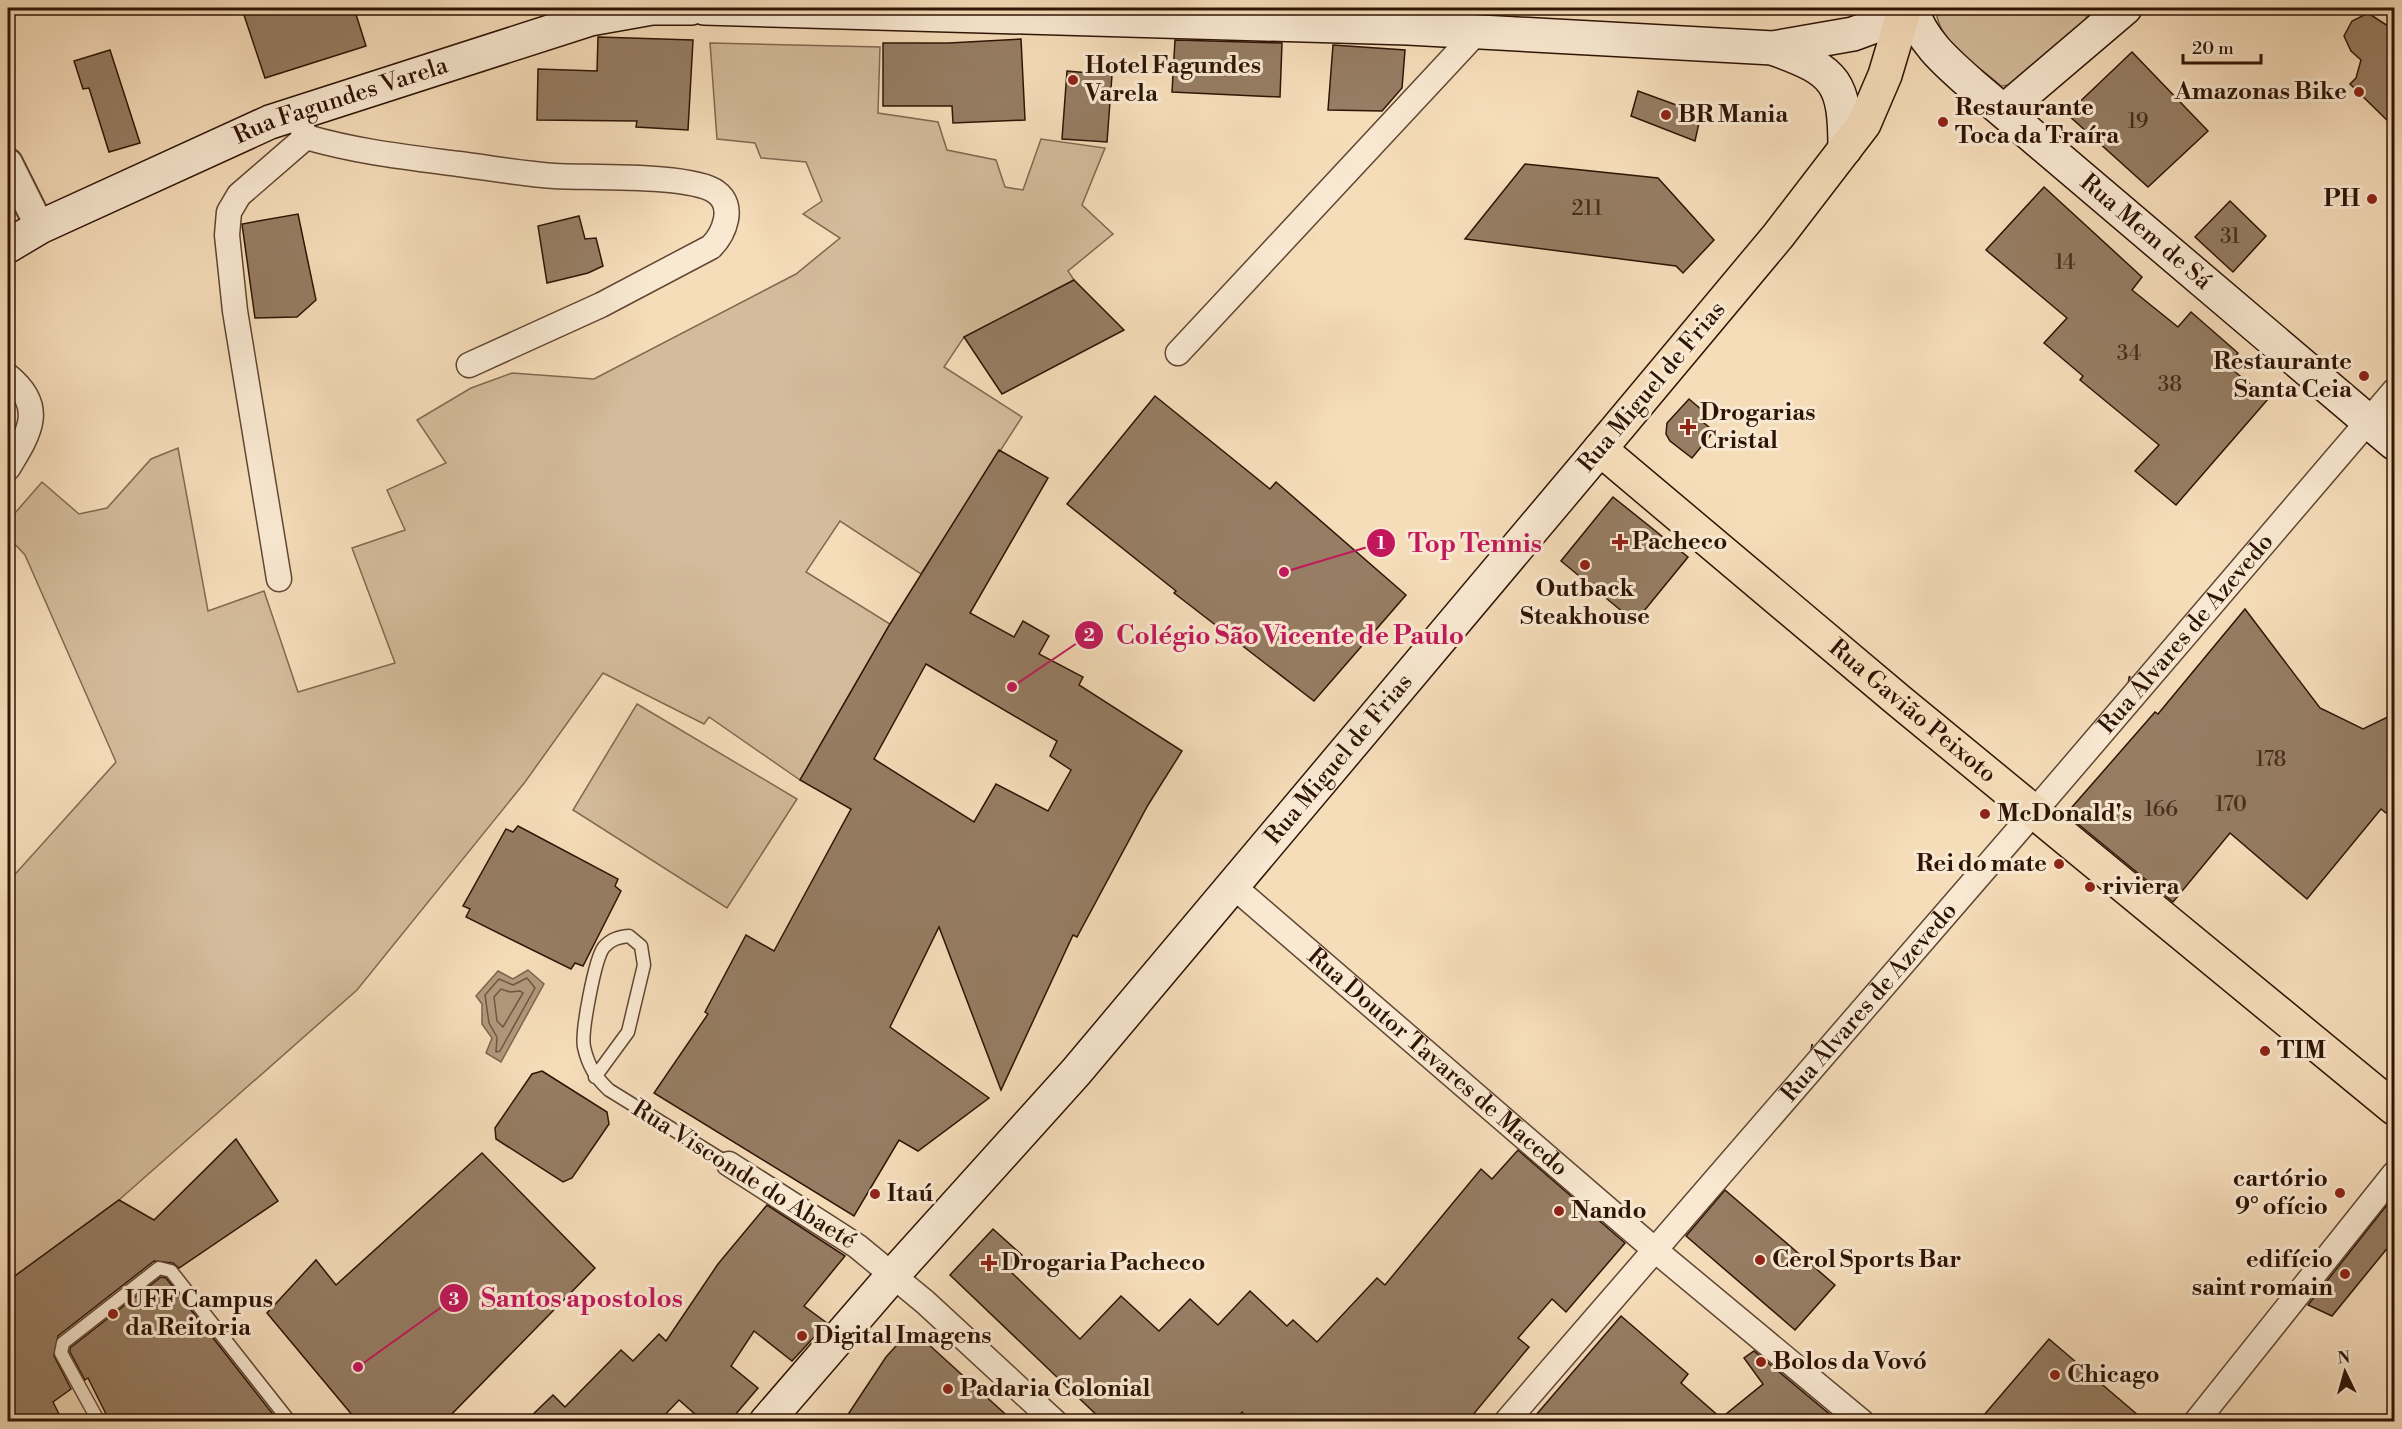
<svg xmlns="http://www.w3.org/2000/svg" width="2402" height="1429" font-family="'Libre Bodoni',serif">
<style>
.green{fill:#d4bb9b;stroke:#826850;stroke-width:1.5}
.water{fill:#b2997c;stroke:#7e644c;stroke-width:1.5}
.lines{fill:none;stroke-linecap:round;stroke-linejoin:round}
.shore{stroke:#705640;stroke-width:1.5}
.building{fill:#967d63;stroke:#2f1405;stroke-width:1.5;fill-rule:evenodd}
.service-casing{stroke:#614632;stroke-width:15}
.minor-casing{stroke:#614632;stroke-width:27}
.tertiary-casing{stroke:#614632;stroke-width:32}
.secondary-casing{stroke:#2f1405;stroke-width:36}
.primary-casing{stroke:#2f1405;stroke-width:36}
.service{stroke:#f9e9d2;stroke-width:12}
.minor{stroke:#f9e9d2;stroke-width:24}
.tertiary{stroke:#f9e9d2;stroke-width:28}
.secondary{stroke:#f9e9d2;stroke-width:33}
.primary{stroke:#f6ddba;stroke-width:33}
.poi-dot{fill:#8f2418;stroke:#f9e9d2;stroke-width:2}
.labels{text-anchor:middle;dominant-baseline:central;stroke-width:6;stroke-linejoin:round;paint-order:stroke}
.number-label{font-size:21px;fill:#492e1c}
.poi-label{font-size:24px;font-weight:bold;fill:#2f1405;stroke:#f9e9d2;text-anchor:start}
.street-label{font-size:24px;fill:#2f1405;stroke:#f9e9d2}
.leader{fill:none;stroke:#c2185b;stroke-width:2}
.callout-dot{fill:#c2185b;stroke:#f9e9d2;stroke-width:2}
.mark-label{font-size:18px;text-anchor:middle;font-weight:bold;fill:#fff}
.callout-label{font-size:26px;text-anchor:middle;font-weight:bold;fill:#c2185b;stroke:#f9e9d2;stroke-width:6;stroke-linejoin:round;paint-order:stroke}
</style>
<rect width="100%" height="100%" fill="#f6ddba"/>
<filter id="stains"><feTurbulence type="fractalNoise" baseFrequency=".00333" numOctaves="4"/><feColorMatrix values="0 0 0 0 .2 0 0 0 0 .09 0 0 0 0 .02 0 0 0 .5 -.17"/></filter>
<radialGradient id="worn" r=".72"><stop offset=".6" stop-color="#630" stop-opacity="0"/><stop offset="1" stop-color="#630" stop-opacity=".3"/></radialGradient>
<!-- green -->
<g class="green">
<path d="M 1936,8 L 2074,8 L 2087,13 L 2086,20 L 2009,85 L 2001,86 C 1978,66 1936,41 1936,8 Z"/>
<path d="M 710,43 L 880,47 L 878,113 L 938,122 L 947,150 L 996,160 L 1005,187 L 1023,190 L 1041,139 L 1105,148 L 1082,205 L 1113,234 L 1068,271 L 1074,280 L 964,337 L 944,367 L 1022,417 L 921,574 L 840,521 L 806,572 L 890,624 L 800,780 L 709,717 L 704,724 L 603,673 L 525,782 L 357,990 L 119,1200 L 8,1281 L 8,882 L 116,762 L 25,555 L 8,537 L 8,521 L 42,482 L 79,514 L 107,508 L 151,459 L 178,448 L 208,611 L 264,591 L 298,692 L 395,663 L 352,548 L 405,530 L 387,490 L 446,463 L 417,420 L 471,388 L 512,373 L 594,379 L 796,274 L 840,238 L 803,214 L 822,201 L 806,162 L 761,158 L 755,143 L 717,139 Z"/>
<path d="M 637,704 L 797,799 L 727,908 L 573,810 Z"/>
</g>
<!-- water -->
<path class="water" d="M 528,970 L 544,984 L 501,1062 L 486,1053 L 492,1038 L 482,1024 L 482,1004 L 476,996 L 498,971 L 513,979 Z"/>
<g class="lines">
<!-- shore -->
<g class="shore">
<path d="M 527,978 L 535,988 L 500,1051 L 496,1052 L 497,1037 L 489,1023 L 485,995 L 499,979 L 513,985 Z"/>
<path d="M 501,989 L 510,992 L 520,991 L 523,993 L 503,1027 L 497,1021 L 494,997 Z"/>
</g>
</g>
<!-- building -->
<g class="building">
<path d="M 257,8 L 354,8 L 366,46 L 265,78 L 243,12 Z"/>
<path d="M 2368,13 L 2394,30 L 2394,127 L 2350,84 L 2356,78 L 2361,60 L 2351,51 L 2344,36 L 2352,21 Z"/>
<path d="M 598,37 L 693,40 L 688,130 L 636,127 L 637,121 L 537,120 L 538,69 L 597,71 Z"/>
<path d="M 1021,39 L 1025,120 L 953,123 L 952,106 L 883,106 L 883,43 L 949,43 Z"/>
<path d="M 1175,40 L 1282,43 L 1280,97 L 1172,92 Z"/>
<path d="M 1333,45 L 1405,50 L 1402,88 L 1382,111 L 1328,110 Z"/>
<path d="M 110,50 L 140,143 L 109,152 L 89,88 L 83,89 L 74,61 Z"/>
<path d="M 2132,52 L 2208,131 L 2148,187 L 2067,114 Z"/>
<path d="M 1067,71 L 1112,75 L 1107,142 L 1062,139 Z"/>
<path d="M 1638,91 L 1701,114 L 1695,141 L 1631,116 Z"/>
<path d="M 1525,164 L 1658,178 L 1714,240 L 1683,273 L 1676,266 L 1465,239 Z"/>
<path d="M 2044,187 L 2142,277 L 2132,290 L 2178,327 L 2191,312 L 2238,353 L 2228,366 L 2268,399 L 2176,505 L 2135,471 L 2159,445 L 2080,380 L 2083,376 L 2044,343 L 2067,318 L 1986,250 Z"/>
<path d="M 2230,201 L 2266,236 L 2233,272 L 2195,237 Z"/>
<path d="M 298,214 L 316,300 L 297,317 L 255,318 L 242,224 Z"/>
<path d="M 579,216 L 585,239 L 596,238 L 603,266 L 588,273 L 547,283 L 538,226 Z"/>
<path d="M 1074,280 L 1124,330 L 1002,394 L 964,337 Z"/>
<path d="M 1155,396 L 1270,489 L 1276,482 L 1406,595 L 1314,701 L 1174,593 L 1176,591 L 1067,504 Z"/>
<path d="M 1689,399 L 1709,416 L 1704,423 L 1714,431 L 1692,458 L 1670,441 L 1666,434 L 1667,423 Z"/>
<path d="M 999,450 L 1048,478 L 970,613 L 1014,637 L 1023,621 L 1049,636 L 1039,654 L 1083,677 L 1079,685 L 1182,751 L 1148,805 L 1077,937 L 1073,935 L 1001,1090 L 939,927 L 890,1027 L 989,1098 L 918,1151 L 899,1140 L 854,1216 L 654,1093 L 708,1014 L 705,1012 L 746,935 L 774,951 L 851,809 L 800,780 L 890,624 ZM 926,664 L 1057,741 L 1050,756 L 1071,770 L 1048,811 L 996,784 L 974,822 L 874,759 Z"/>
<path d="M 1613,497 L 1688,557 L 1635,622 L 1561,561 Z"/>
<path d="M 2245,609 L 2320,708 L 2363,729 L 2394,714 L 2394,803 L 2386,813 L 2381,809 L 2307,899 L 2230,833 L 2173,902 L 2066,814 L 2155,712 L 2158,714 Z"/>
<path d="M 518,826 L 618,879 L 615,886 L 621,891 L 583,966 L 575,963 L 571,969 L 466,917 L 470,909 L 463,906 L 506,829 L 513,832 Z"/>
<path d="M 542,1071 L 607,1112 L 609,1124 L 572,1178 L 563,1182 L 496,1139 L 495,1128 L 532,1074 Z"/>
<path d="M 236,1139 L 278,1201 L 179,1268 L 173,1263 L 154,1261 L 58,1336 L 54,1356 L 71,1389 L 53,1402 L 63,1422 L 8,1422 L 8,1281 L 119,1200 L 154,1220 Z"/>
<path d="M 1518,1150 L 1625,1243 L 1566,1312 L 1552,1299 L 1518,1338 L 1529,1347 L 1467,1422 L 1253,1422 L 1242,1412 L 1233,1422 L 1104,1422 L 950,1275 L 993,1229 L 1022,1255 L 1009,1270 L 1080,1339 L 1121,1296 L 1159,1331 L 1190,1299 L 1218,1325 L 1250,1291 L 1287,1326 L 1293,1320 L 1317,1342 L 1377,1278 L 1385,1285 L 1481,1169 L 1492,1179 Z"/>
<path d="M 482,1153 L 595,1268 L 444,1422 L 358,1422 L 267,1313 L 316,1260 L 336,1285 Z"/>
<path d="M 1725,1190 L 1835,1285 L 1795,1330 L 1686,1236 Z"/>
<path d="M 2394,1196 L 2394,1240 L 2332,1316 L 2308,1305 Z"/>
<path d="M 767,1205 L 845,1256 L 804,1306 L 827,1323 L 792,1361 L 754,1331 L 731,1366 L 758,1388 L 729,1422 L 704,1422 L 679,1400 L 658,1422 L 525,1422 L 553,1395 L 565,1407 L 621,1350 L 633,1361 L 659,1334 L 666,1341 L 718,1264 Z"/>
<path d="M 161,1277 L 166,1278 L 279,1422 L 110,1422 L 88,1378 L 85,1380 L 70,1352 L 70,1348 Z"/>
<path d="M 1621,1316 L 1688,1374 L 1681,1383 L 1721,1418 L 1763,1384 L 1744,1358 L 1754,1351 L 1839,1422 L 1530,1422 Z"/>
<path d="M 916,1333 L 1014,1422 L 843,1422 L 886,1357 L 907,1334 Z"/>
<path d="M 2049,1339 L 2146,1422 L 1978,1422 Z"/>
</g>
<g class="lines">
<defs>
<g id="service">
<path d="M 595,1077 L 628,1032 L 644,965 L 641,946 L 629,936 C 619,937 611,939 604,947 C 595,958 581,1032 584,1047 C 588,1065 595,1077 609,1090 L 729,1164"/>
<path d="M 99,1422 L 61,1353 L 63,1343 L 159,1268 L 171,1271 L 290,1422"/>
</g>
<g id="minor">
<path d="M 296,114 L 306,137 C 358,152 405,157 459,164 C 490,168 522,174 554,176 C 588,178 692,174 716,192 C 736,206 724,234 711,247 L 601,305 L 469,365"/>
<path d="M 1178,353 L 1478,31"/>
<path d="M 8,376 C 46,407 30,432 8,468"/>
<path d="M 279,579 L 235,311 L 227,235 L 229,212 L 239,195 L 306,137"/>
<path id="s1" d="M 1233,886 L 1655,1250 L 1862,1422"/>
<path d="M 729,1164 L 857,1246 L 925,1302 L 1055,1422"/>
<path id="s2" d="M 1506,1422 L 2034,812 L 2394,391"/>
<path d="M 2196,1422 L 2394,1174"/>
</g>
<path id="tertiary" d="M 8,163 L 40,227"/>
<g id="secondary">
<path d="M 704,8 L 1408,28 L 1773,48 L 1853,34 L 1872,27 L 1897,8"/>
<path id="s3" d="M 1911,8 C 1922,41 1944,60 1970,83 L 2394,443"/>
<path d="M 1775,49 C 1837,71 1845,83 1845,149"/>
<path d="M 2004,111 L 2125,8"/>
<path id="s4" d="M 8,246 L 40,227 L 270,122 L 590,19 L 652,8 L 691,8"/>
<path id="s5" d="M 766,1422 L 893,1275 L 1076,1072 L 1600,449"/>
</g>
<g id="primary">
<path id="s6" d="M 1905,8 L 1885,75 L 1864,124 L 1778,236 L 1600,449 L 1898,700 L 2394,1108"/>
</g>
</defs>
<!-- service casing -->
<use href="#service" class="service-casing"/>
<!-- minor casing -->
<use href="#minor" class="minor-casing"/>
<!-- tertiary casing -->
<use href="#tertiary" class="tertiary-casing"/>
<!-- secondary casing -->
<use href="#secondary" class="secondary-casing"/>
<!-- primary casing -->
<use href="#primary" class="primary-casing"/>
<!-- service -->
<use href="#service" class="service"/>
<!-- minor -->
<use href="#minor" class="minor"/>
<!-- tertiary -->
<use href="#tertiary" class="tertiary"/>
<!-- secondary -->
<use href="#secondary" class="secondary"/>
<!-- primary -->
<use href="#primary" class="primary"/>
</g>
<!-- markers -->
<g class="poi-dot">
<circle cx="1073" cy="80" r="6"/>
<circle cx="2359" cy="92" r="6"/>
<circle cx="1666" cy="115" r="6"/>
<circle cx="1943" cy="122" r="6"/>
<circle cx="2372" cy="199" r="6"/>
<circle cx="2364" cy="376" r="6"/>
<path d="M1685 418h6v6h6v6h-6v6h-6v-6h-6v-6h6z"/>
<path d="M1617 533h6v6h6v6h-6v6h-6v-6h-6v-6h6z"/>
<circle cx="1585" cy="565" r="6"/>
<circle cx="1985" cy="814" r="6"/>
<circle cx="2059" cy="864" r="6"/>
<circle cx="2090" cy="887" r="6"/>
<circle cx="2265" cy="1051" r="6"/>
<circle cx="2340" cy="1193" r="6"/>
<circle cx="875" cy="1194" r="6"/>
<circle cx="1559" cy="1211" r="6"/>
<circle cx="1760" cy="1260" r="6"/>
<path d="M986 1254h6v6h6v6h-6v6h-6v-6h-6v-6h6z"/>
<circle cx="2345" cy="1274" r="6"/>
<circle cx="113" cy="1314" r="6"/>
<circle cx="802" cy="1336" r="6"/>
<circle cx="1761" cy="1362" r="6"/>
<circle cx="2055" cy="1375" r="6"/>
<circle cx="948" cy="1389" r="6"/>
</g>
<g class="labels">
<!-- number labels -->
<g class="number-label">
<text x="2138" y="122">19</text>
<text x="1587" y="209">211</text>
<text x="2230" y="237">31</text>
<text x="2065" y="263">14</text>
<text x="2129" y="354">34</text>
<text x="2170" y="385">38</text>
<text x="2271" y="760">178</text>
<text x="2231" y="805">170</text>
<text x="2161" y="810">166</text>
</g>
<!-- poi labels -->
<g class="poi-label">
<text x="1085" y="66">Hotel Fagundes<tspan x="1085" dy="28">Varela</tspan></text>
<text x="2347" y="92" text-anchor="end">Amazonas Bike</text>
<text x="1955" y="108">Restaurante<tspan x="1955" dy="28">Toca da Traíra</tspan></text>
<text x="1678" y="115">BR Mania</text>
<text x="2360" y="199" text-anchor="end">PH</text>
<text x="2352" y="362" text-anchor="end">Restaurante<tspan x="2352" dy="28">Santa Ceia</tspan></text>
<text x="1700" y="413">Drogarias<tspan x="1700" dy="28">Cristal</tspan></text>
<text x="1632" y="542">Pacheco</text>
<text x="1585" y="589" text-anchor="middle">Outback<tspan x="1585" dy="28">Steakhouse</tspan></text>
<text x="1997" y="814">McDonald's</text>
<text x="2047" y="864" text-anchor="end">Rei do mate</text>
<text x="2102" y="887">riviera</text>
<text x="2277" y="1051">TIM</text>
<text x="2328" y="1179" text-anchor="end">cartório<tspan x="2328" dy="28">9° ofício</tspan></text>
<text x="887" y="1194">Itaú</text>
<text x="1571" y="1211">Nando</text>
<text x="1772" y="1260">Cerol Sports Bar</text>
<text x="2333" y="1260" text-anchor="end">edifício<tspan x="2333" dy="28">saint romain</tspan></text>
<text x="1001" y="1263">Drogaria Pacheco</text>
<text x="125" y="1300">UFF Campus<tspan x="125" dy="28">da Reitoria</tspan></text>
<text x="814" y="1336">Digital Imagens</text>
<text x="1773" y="1362">Bolos da Vovó</text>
<text x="2067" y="1375">Chicago</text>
<text x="960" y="1389">Padaria Colonial</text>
</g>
<!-- street labels -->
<g class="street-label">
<text stroke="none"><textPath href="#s4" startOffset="364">Rua Fagundes Varela</textPath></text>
<text stroke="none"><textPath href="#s3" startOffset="327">Rua Mem de Sá</textPath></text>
<text transform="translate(1652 387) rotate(-50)">Rua Miguel de Frias</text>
<text stroke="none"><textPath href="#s2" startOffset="1041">Rua Álvares de Azevedo</textPath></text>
<text stroke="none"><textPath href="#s6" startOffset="950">Rua Gavião Peixoto</textPath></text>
<text stroke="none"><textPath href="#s5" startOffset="876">Rua Miguel de Frias</textPath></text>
<text stroke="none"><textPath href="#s2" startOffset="555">Rua Álvares de Azevedo</textPath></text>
<text stroke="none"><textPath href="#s1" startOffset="270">Rua Doutor Tavares de Macedo</textPath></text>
<text transform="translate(744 1175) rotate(32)">Rua Visconde do Abaeté</text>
</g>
</g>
<!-- callouts -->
<path class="leader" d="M1284 572L1381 543M1012 687L1089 635M358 1367L454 1298"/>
<g class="callout-dot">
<circle cx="1284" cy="572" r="6"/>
<circle cx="1012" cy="687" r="6"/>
<circle cx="358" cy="1367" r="6"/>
<circle cx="1381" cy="543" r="15"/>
<circle cx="1089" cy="635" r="15"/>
<circle cx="454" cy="1298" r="15"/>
</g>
<g class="mark-label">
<text x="1381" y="549">1</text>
<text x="1089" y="641">2</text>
<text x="454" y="1305">3</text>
</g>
<g class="callout-label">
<text x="1475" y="552">Top Tennis</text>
<text x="1290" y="644">Colégio São Vicente de Paulo</text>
<text x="582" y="1307">Santos apostolos</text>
</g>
<!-- margin -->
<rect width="2402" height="1429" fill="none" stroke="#f6ddba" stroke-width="30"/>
<rect x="9" y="9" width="2384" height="1411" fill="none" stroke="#2f1405" stroke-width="3"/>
<rect x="15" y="15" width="2372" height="1399" fill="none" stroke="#2f1405" stroke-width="1.5"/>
<!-- north arrow -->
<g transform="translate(2345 1372) rotate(355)" stroke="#f9e9d2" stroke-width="4.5" paint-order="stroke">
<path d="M0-4.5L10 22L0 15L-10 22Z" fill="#2f1405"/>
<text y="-9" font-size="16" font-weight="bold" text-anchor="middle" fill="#2f1405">N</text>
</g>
<!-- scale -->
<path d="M2183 54v9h78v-9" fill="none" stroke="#2f1405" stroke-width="3"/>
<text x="2192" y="54" font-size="18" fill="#2f1405" stroke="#f9e9d2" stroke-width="4.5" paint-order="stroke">20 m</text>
<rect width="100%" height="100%" filter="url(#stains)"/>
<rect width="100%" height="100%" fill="url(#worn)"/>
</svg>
